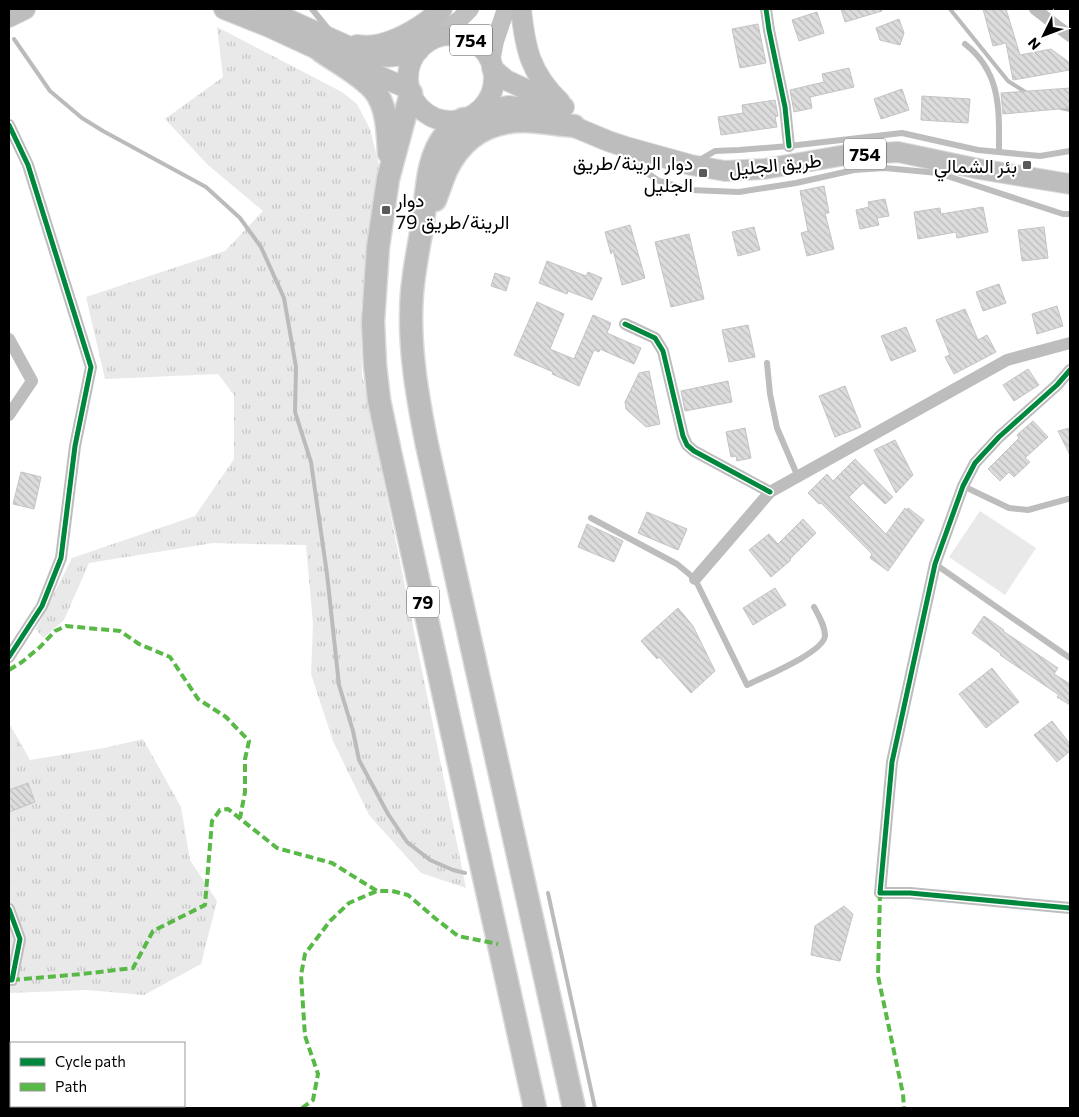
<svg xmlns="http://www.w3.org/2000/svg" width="1079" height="1117" font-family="Commissioner,Vazirmatn,sans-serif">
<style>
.grass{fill:url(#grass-tufts)}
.pitch{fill:#e9e9e9}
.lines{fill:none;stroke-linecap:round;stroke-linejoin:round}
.stream{stroke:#bbb;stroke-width:4}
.building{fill:url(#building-back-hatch);stroke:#c4c4c4}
.primary-casing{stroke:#dbdbdb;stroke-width:22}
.highway-casing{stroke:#dbdbdb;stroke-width:25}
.lane{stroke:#bdbdbd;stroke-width:6}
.street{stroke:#bdbdbd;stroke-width:12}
.secondary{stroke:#c0c0c0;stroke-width:18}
.primary{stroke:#bdbdbd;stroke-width:20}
.highway{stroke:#bdbdbd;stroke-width:22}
.quiet{stroke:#58b947;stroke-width:4;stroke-dasharray:8 4;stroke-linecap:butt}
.cycleway-casing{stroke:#fff;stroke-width:8}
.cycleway{stroke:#00873e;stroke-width:5}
.poi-dot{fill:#595959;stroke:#fff;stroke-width:2}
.labels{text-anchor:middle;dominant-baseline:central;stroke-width:4.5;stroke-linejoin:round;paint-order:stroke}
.shield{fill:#fff;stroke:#4c4c4c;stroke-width:1}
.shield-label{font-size:18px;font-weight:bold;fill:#000}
.poi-label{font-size:19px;fill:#000;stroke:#fff;text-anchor:end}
.street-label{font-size:19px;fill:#000;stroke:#fff}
</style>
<defs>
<pattern id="grass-tufts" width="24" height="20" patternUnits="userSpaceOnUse" patternTransform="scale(1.25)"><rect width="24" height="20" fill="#e9e9e9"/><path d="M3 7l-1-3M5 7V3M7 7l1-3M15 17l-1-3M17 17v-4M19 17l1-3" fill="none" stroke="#c6c6c6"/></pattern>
<pattern id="building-back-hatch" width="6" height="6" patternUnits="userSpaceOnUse" patternTransform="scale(1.25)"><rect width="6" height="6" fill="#dcdcdc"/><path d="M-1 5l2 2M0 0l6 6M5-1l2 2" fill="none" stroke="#bbb"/></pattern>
</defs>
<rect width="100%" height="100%" fill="#fff"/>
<!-- grass -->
<g class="grass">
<path d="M 217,27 L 342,92 L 357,104 L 370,129 L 379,165 L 361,309 L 362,374 L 466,888 L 421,873 L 369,815 L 333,741 L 311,674 L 313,624 L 306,545 L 213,543 L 89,563 L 64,620 L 43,638 L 36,629 L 72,558 L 195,516 L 234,459 L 234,395 L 218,374 L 105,379 L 86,297 L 225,251 L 263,211 L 208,165 L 165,119 L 223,77 Z"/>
<path d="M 9,723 L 30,760 L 104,748 L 143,739 L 181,807 L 190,860 L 217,901 L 201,964 L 144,995 L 86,990 L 9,993 Z"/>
</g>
<!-- pitch -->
<path class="pitch" d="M 980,511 L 1036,548 L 1005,595 L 949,557 Z"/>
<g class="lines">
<!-- stream -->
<g class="stream">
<path d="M 950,9 L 1008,81 L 1027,93"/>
<path d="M 14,39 L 50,91 L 82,118 L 103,131 L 206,187 L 240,218 L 261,247 L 284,298 L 296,367 L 295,412 L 311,462 L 327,574 L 339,685 L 353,731 L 359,760 L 388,814 L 407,842 L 430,860 L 453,870 L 465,873"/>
<path d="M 1061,108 L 1070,110"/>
<path d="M 548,893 L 595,1108"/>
<path d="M 9,1104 L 11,1105"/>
<path d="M 14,1106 L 20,1108"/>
</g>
</g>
<!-- building -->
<g class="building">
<path d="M 841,9 L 881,9 L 882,11 L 845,22 Z"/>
<path d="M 983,9 L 1006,9 L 1020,55 L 1051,49 L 1070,63 L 1070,70 L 1013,80 L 1006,43 L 993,46 Z"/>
<path d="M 817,12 L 824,33 L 799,41 L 792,20 Z"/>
<path d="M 899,19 L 904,33 L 900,45 L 880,40 L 876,28 Z"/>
<path d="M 758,24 L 766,63 L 740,68 L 732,29 Z"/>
<path d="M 849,68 L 854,87 L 810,97 L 812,108 L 794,112 L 790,90 L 824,82 L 822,74 Z"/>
<path d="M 1070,88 L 1070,108 L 1003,114 L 1001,93 Z"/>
<path d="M 902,89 L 909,110 L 881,119 L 874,99 Z"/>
<path d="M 922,96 L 970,99 L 968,123 L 921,120 Z"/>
<path d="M 775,100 L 778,116 L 775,117 L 777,127 L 721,135 L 718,117 L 743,113 L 742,105 Z"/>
<path d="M 824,186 L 829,213 L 825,213 L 834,249 L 807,256 L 801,233 L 808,231 L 800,191 Z"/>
<path d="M 885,199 L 889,216 L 877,218 L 879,225 L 860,229 L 856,210 L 869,207 L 868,202 Z"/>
<path d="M 983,207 L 988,232 L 957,238 L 956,232 L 918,239 L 914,212 L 940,208 L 941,214 Z"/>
<path d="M 630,225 L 645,278 L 622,285 L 613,250 L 611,254 L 605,232 Z"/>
<path d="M 754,227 L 760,250 L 738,256 L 732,232 Z"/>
<path d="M 1044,227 L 1048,258 L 1022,261 L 1018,230 Z"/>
<path d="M 689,234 L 704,299 L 671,307 L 655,242 Z"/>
<path d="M 547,261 L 586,276 L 588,272 L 602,278 L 592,300 L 568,291 L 567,294 L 539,283 Z"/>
<path d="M 495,273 L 510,278 L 506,291 L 491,286 Z"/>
<path d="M 999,284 L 1006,303 L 983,311 L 976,292 Z"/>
<path d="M 537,302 L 564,314 L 550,349 L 574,359 L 593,315 L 611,323 L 607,333 L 641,348 L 634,364 L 600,349 L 599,352 L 594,350 L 579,386 L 552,374 L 553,372 L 514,355 Z"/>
<path d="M 1057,306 L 1063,326 L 1037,334 L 1032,314 Z"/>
<path d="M 965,309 L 978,340 L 987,335 L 996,352 L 954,374 L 945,357 L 950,355 L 936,320 Z"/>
<path d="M 748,325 L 755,357 L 729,362 L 722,330 Z"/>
<path d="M 906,327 L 916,351 L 891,361 L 881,336 Z"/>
<path d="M 1028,369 L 1039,385 L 1014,401 L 1003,385 Z"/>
<path d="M 649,371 L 660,424 L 646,427 L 626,409 L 625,402 L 639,373 Z"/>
<path d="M 728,381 L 732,402 L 685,411 L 681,391 Z"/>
<path d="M 845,386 L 861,427 L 835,437 L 819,396 Z"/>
<path d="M 1033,421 L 1048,437 L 1025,458 L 1030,462 L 1014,477 L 1009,472 L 1000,481 L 988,469 L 1019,438 L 1017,435 Z"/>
<path d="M 745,428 L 751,458 L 737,461 L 736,456 L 731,457 L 726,432 Z"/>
<path d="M 1070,428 L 1070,455 L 1058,431 Z"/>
<path d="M 895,440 L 913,475 L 896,493 L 874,450 Z"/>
<path d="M 855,459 L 893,497 L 885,504 L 863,483 L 849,497 L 886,534 L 905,508 L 906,510 L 908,508 L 924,520 L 888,571 L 870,558 L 872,554 L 821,503 L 819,504 L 808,493 L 827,474 L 833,481 Z"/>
<path d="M 21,472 L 41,477 L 34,509 L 13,504 Z"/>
<path d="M 647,512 L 687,529 L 678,550 L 638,533 Z"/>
<path d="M 803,519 L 816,533 L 790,559 L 791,560 L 771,577 L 749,550 L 769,534 L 778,544 Z"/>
<path d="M 587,524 L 623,541 L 614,562 L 578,547 Z"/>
<path d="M 775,588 L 786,605 L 753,625 L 743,608 Z"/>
<path d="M 678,608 L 693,626 L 715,671 L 691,693 L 659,657 L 657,659 L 641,641 Z"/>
<path d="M 984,616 L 1004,630 L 1003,631 L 1058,668 L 1054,674 L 1070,684 L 1070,705 L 1057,697 L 1059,695 L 1000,655 L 1001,654 L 972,633 Z"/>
<path d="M 992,668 L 1019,702 L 986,728 L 959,694 Z"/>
<path d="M 1052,721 L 1070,744 L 1070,751 L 1057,762 L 1034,735 Z"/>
<path d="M 28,783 L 35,802 L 9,812 L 9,790 Z"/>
<path d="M 844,906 L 853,914 L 840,961 L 811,955 L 815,926 Z"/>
</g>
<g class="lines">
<defs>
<g id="primary">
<path d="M 224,9 L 269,27 L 321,51 L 409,89"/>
<path d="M 265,9 L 361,52 C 385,59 395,58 419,50"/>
<path d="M 521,9 C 525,48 530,73 560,102"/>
<path d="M 9,17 L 25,9"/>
<circle cx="451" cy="78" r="43"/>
<path d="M 357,45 C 365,46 373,46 381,44 C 403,38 425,24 442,9"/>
<path d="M 492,68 L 506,80 L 564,107"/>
<path d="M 478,112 L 508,106 L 529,108 L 608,141 L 626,147 L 691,165 L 725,171 L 764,169 L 846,155 L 898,152 L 979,169 L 1070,184"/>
</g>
<g id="highway">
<path d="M 321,51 C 338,63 360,74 374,90 C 387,105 388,133 389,153"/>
<path d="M 411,93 L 388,179 L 378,247 L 373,322 L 375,365 L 379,400 L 390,452 L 535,1108"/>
<path d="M 463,119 C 457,124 451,129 446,134 C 426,157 427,193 423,222 C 419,245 414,269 412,293 C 408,344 417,395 427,445 L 574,1108"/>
<path d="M 435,200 C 439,190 442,180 446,171 C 461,139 488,121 524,121 C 540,121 558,125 574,126"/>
</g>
</defs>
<!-- primary casing -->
<use href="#primary" class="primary-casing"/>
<!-- highway casing -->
<use href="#highway" class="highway-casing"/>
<!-- lane -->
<g class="lane">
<path d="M 312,9 L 329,30"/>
<path d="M 965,44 C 1002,73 999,111 999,152"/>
<path d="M 621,153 L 634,164 L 659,181 L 691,190 L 739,192 L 796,183 L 854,170 L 885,168 L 938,173 L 1063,214 L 1070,214"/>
<path d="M 698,161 L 715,151 L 739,150 L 789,146 L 902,133 L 978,150 L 1040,156 L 1070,151"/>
<path d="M 767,363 L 770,394 L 777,428 L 798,477"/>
<path d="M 963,486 L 1009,508 L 1028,510 L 1068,499"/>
<path d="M 591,518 L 677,564 L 695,579 L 747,685 C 763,677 823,653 825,636 C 825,626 819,616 814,607"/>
<path d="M 935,564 L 1070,658"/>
</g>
<!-- street -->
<g class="street">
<path d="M 766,9 L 769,30 L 785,107 L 789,146"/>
<path d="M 1035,9 L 1070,36"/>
<path d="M 9,125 L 28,165 L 91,367 L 75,446 L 61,558 L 42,606 L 9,657"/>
<path d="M 625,324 L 655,338 L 663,351 L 683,436 L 687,445 L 694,451 L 770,492"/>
<path d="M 9,339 L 32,381 L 9,415"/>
<path d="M 1070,370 L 1057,385 L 999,437 L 975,463 L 963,486 L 935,564 L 892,762 L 880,893 L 910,893 L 1070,908"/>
<path d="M 695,579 L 770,492 L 1007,360 L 1070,343"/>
<path d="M 9,909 L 20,939 L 12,980 L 9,980"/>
</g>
<!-- secondary -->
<g class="secondary">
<path d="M 429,41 L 458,21 L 470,9"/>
<path d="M 491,62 L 495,41 L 506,9"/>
</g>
<!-- primary -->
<use href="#primary" class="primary"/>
<!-- highway -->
<use href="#highway" class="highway"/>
<!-- quiet -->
<g class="quiet">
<path d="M 9,670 L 22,662 L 40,647 L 55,631 L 66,626 L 120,631 L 139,644 L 170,657 L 198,699 L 226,717 L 249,741 L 245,759 L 245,792 L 240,818"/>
<path d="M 880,893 L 878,976 L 903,1094 L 904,1108"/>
<path d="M 12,980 L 82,974 L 133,968 L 153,931 L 205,905 L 212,821 L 220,810 L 228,809 L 277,848 L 332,863 L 377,891"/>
<path d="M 302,1108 L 313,1100 L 318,1074 L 305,1036 L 301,975 L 305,954 L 330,921 L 349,903 L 377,891 L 392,891 L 408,895 L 436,919 L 458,936 L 498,944"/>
</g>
<defs>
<g id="cycleway">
<path d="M 766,9 L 769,30 L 785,107 L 789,146"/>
<path d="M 9,125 L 28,165 L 91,367 L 75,446 L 61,558 L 42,606 L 9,657"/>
<path d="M 625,324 L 655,338 L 663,351 L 683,436 L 687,445 L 694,451 L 770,492"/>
<path d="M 1070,370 L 1057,385 L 999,437 L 975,463 L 963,486 L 935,564 L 892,762 L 880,893 L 910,893 L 1070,908"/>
<path d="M 9,909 L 20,939 L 12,980 L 9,980"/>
</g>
</defs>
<!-- cycleway casing -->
<use href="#cycleway" class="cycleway-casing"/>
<!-- cycleway -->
<use href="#cycleway" class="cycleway"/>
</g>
<!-- markers -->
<g class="poi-dot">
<rect x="1022" y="160" width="10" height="10" rx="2.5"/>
<rect x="698" y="168" width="10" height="10" rx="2.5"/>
<rect x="381" y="205" width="10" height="10" rx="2.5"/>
</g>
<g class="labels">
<!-- shield labels -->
<g class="shield">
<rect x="450" y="24.5" width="42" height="31" rx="4"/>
<rect x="844" y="138.5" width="42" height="31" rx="4"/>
<rect x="407" y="586.5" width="32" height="31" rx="4"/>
</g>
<g class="shield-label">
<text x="471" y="40">754</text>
<text x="865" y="154">754</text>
<text x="423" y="602">79</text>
</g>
<!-- poi labels -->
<g class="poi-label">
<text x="693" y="162">دوار الرينة/طريق<tspan x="693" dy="22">الجليل</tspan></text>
<text x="1017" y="165">بئر الشمالي</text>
<text x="396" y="199" text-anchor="start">دوار<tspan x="396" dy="22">الرينة/طريق 79</tspan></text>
</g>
<!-- street labels -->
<g class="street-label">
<text transform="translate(775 164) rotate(-6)">طريق الجليل</text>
</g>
</g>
<!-- border -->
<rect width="1079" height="1117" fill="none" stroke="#000000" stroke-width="20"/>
<!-- legend -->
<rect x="10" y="1042" width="175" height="65" fill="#ffffff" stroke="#999999"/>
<rect x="20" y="1058" width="25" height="8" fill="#00873e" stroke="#999999"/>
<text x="55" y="1067" font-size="15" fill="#000000">Cycle path</text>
<rect x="20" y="1083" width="25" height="8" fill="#58b947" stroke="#999999"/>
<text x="55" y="1092" font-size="15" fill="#000000">Path</text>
<!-- north arrow -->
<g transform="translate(1044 35) rotate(228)" stroke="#ffffff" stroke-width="4" paint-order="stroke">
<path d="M0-4L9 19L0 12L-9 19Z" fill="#000000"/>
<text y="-8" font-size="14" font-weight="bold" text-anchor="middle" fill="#000000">N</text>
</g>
</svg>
